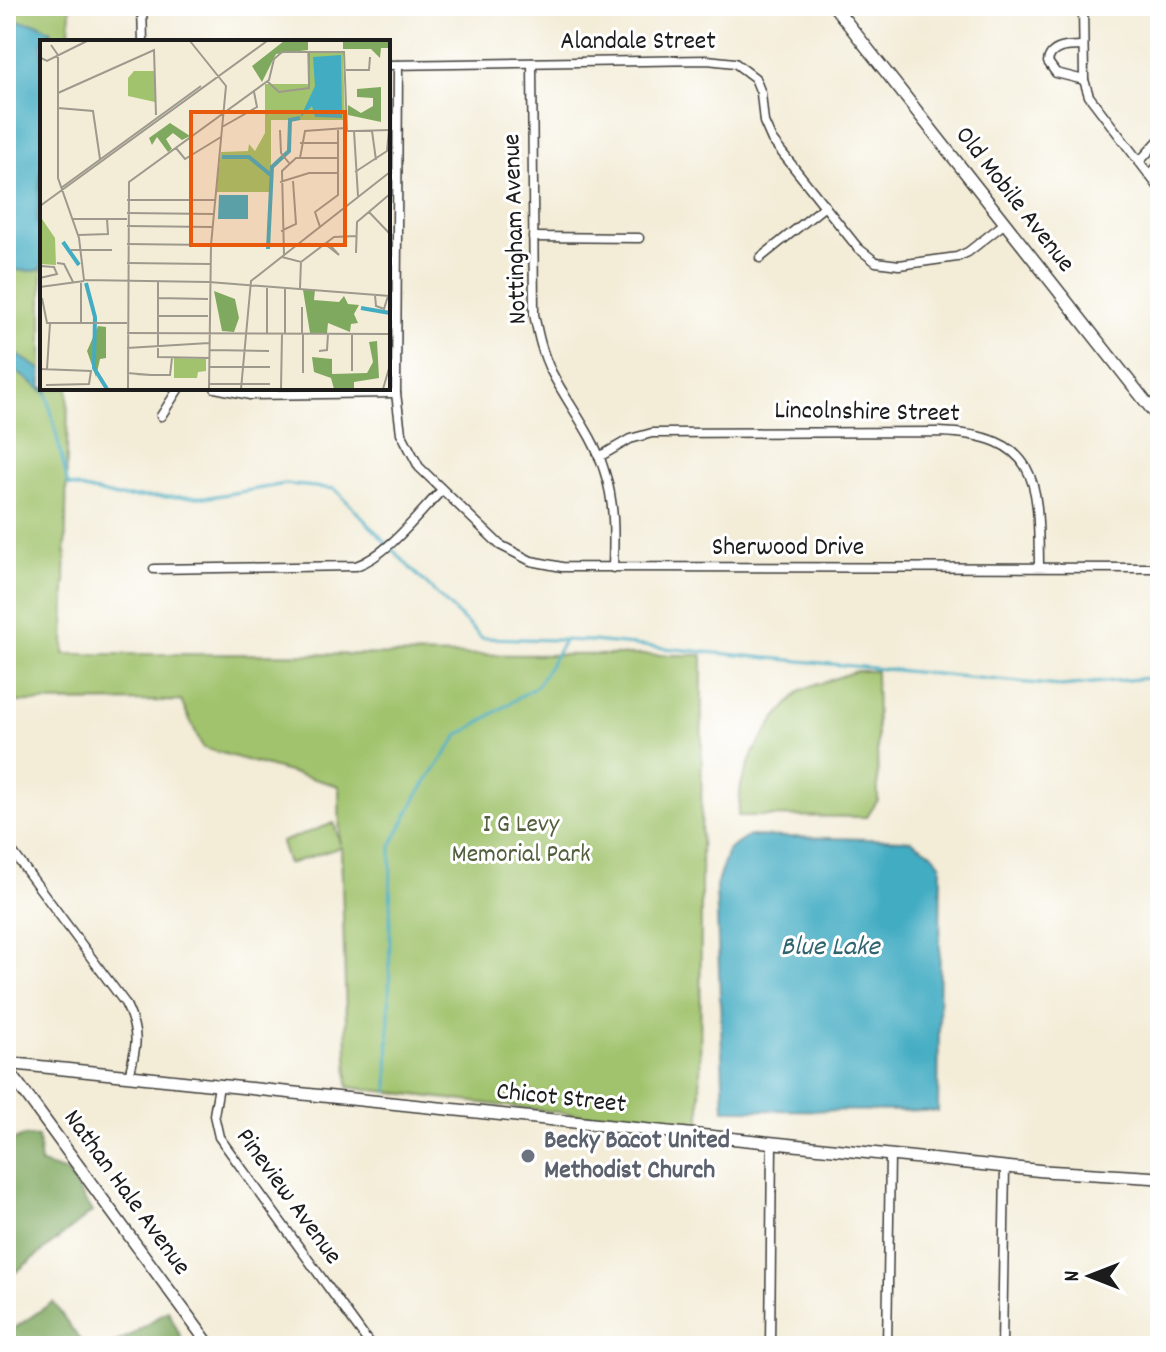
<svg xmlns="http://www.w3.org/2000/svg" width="1166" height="1352" font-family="Dekko,sans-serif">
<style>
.green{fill:#a1c36d;stroke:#5e7044;stroke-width:2}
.forest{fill:#80a960;stroke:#4e623e;stroke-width:2}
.water{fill:#42acc2;stroke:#2f646f;stroke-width:2}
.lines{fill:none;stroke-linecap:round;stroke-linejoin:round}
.stream{stroke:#42acc2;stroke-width:3}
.street-casing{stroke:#3c3b38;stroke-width:11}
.secondary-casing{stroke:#3c3b38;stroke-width:14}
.street{stroke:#fff;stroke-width:8}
.secondary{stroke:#fff;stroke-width:11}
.worship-dot{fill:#6b7280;stroke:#fff;stroke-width:3}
.labels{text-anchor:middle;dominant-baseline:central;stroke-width:6;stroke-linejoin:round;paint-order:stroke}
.street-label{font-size:26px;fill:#1c1c1c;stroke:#fff}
.park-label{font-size:26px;fill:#515f3c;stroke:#fff}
.worship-label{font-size:26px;font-weight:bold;fill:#5b616d;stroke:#fff;text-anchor:start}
.water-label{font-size:28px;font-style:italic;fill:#2f646f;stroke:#fff}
.inset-river{fill:none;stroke:#42acc2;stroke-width:4}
.inset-road{fill:none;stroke:#9d998c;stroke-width:2}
.view{fill:#e8590c;fill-opacity:0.15;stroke:#e8590c;stroke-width:4}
.inset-edge{fill:none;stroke:#1c1c1c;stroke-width:4}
</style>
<rect width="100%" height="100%" fill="#fff"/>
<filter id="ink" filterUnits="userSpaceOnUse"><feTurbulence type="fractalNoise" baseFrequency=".0125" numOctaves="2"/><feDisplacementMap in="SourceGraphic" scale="16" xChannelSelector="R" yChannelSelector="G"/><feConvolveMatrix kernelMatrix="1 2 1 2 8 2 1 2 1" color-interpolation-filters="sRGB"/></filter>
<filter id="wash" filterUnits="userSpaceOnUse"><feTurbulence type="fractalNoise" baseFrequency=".006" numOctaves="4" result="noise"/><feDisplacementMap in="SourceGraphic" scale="32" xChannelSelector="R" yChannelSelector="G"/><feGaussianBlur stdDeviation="1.8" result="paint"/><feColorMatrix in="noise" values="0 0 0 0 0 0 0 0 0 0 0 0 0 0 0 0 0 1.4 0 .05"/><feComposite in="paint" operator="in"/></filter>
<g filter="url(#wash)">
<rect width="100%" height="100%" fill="#f3ecd7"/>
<!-- green -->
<g class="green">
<path d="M 6,6 L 70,6 L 69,42 L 42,42 L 42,388 L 68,388 L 64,654 L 702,655 L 700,1129 L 348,1087 L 341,847 L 288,864 L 281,842 L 334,823 L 340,844 L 339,786 L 203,748 L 181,701 L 6,702 Z"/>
<path d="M 856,671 L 876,671 L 878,800 L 867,817 L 738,816 L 741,785 L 753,753 L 775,719 L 801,690 Z"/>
</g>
<!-- forest -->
<g class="forest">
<path d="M 24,1136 L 38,1137 L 41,1164 L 67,1172 L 92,1212 L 6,1280 L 6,1143 Z"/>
<path d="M 53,1302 L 84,1346 L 6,1346 L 6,1334 Z"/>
<path d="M 168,1310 L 185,1346 L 108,1346 L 131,1335 Z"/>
</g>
<!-- water -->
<g class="water">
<path d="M 6,20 L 39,24 L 51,31 L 51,42 L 42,42 L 42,155 L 37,223 L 42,228 L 42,268 L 35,271 L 6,270 Z"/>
<path d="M 6,348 L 42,370 L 42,388 L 48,388 L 47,394 L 6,364 Z"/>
<path d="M 749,836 L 910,840 L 932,853 L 941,865 L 938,1111 L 724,1110 L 716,886 L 728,850 Z"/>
</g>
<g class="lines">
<!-- stream -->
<g class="stream">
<path d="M 47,394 L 68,485 L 117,497 L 210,497 L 285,484 L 335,489 L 414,572 L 482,638 L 592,641 L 1060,686 L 1160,677"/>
<path d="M 388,1092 L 391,846 L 417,796 L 458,736 L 537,686 L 564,641"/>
</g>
</g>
</g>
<g filter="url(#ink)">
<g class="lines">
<defs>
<g id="street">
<path d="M 142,6 L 143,42"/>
<path d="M 1083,6 L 1084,80 L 1089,96 L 1160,189"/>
<path d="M 1083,46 C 1069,46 1050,46 1048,62 L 1056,73 L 1084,80"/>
<path d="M 532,63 L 534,314 C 538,334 542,354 552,373 C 569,406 593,434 604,470 C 615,502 614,535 613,568"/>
<path d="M 388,65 L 707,60 L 735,63 L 755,78 L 761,93 L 764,122 L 772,140 L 858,248 L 876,262 L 899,265 L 957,257 L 968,252 L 1005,223"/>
<path d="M 398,65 L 396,393 L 401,433 L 419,467 L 500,545 L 531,561 L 562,567 L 1160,568"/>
<path d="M 1139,162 L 1160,139"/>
<path d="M 1149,175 L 1160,164"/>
<path d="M 533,237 L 639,238"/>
<path d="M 760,258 L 825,206"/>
<path d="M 215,388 L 250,395 L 396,393"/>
<path d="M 161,416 L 179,388"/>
<path d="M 599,457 L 630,439 L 652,433 L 939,432 C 1041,435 1038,483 1039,567"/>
<path d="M 154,569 L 356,566 C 388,555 418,514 442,490"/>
<path d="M 6,843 L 125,1003 C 140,1033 137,1045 129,1076"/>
<path d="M 219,1086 L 214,1115 L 219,1137 L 371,1346"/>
<path d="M 770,1346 L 772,1143"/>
<path d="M 887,1346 L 890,1156"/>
<path d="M 1002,1346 L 1005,1167"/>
</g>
<g id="secondary">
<path d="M 834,6 L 1160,420"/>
<path d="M 6,1063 L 1044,1171 L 1160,1178"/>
<path d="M 6,1067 L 210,1346"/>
</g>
</defs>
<!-- street casing -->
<use href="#street" class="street-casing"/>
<!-- secondary casing -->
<use href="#secondary" class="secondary-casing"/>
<!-- street -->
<use href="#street" class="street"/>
<!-- secondary -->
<use href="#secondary" class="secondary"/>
</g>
</g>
<!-- markers -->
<circle class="worship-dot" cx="528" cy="1156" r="8"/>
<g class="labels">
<!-- street labels -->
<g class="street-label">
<text x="638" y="42">Alandale Street</text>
<text transform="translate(1014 200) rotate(52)">Old Mobile Avenue</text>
<text transform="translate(516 229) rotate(-92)">Nottingham Avenue</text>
<text transform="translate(867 413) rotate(1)">Lincolnshire Street</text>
<text x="788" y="548">Sherwood Drive</text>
<text transform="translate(561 1099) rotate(6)">Chicot Street</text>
<text transform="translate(126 1193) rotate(54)">Nathan Hale Avenue</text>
<text transform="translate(288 1197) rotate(54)">Pineview Avenue</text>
</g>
<!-- park labels -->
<g class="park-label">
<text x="521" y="825">I G Levy<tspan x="521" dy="30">Memorial Park</tspan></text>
</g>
<!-- worship labels -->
<g class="worship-label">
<text x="544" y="1141">Becky Bacot United<tspan x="544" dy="30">Methodist Church</tspan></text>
</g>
<!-- water labels -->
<g class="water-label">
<text x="830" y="949">Blue Lake</text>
</g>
</g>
<!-- overview -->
<g transform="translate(40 40)">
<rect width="350" height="350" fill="#f3ecd7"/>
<path d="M 267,12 L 303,12 L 305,80 L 231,80 L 231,152 L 176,152 L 181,112 L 208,111 L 209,104 L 215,111 L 225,93 L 225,44 L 268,44 ZM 94,31 L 115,31 L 115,62 L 88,56 L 88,38 ZM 2,179 L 15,198 L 16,225 L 0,224 ZM 134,318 L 166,319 L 166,331 L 158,332 L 157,338 L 134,338 Z" fill="#a1c36d"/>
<path d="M 244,1 L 268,1 L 268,10 L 236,14 L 222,42 L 212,26 ZM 303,1 L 350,1 L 350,8 L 341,8 L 340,18 L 331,9 L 303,9 ZM 341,47 L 341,82 L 308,75 L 308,65 L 321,73 L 333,66 L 333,58 L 317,57 L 317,49 ZM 130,83 L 150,96 L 142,100 L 133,93 L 126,99 L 132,109 L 128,112 L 117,97 L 112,105 L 109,98 ZM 263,250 L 275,250 L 274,260 L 299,262 L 304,256 L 308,264 L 319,265 L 314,274 L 318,283 L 311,284 L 310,292 L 288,283 L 287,293 L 270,293 ZM 174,251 L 195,259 L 199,278 L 194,292 L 182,291 ZM 58,286 L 66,287 L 66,318 L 60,319 L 56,337 L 47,311 ZM 337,301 L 339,338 L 314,342 L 314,349 L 294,349 L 291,338 L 274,332 L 272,317 L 292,319 L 292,334 L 327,333 L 333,322 L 329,302 Z" fill="#80a960"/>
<path d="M 301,15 L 302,78 L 275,77 L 272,66 L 260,78 L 275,46 L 273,17 ZM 179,155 L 208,155 L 208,179 L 178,179 Z" fill="#42acc2"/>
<path class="inset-river" d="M 182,117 L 209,117 L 232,136M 23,202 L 39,225M 228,209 L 232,127 L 249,111 L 250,80 L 260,78M 46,243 L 55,277 L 54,328 L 67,349M 321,268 L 350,273"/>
<path class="inset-road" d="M 150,1 L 186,46 L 171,205 L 169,349M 11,5 L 18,15 L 18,138 L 39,198 L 44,240M 1,18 L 7,21 L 47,1M 306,30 L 329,30 L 330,17M 227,41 L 239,52 L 269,48 L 269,11M 18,53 L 114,10 L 116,75M 18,68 L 53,71 L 60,119M 182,87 L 217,67 L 214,52M 240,90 L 241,113 L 249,123M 314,91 L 318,156M 314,91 L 350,90M 332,91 L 336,120M 260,103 L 298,103M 136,108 L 145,119 L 181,97M 260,118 L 265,91 L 306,88M 315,132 L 347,111 L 349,90M 240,142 L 269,133 L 298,133M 21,148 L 161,46M 87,160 L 175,160M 0,166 L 227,1M 329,172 L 350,194M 87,173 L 173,174M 32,179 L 87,179M 87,186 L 172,187M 280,187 L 275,172 L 298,155 L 298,89M 241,191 L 256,184 L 253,141M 38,195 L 68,194 L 67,179M 87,204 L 171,205M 285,204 L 299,215 L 287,202M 31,210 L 72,210M 316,213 L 317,182 L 350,154M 244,215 L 242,131 L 256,118 L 298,118M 242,217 L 261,222 L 294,197 L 316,196M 17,223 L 24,224 L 33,242M 87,223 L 170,224M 0,226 L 14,227 L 17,234 L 0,238M 44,240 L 169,242 L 350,256M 118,242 L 118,317 L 169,318M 0,247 L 44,241M 245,248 L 245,294M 260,248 L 261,221M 335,255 L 336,266 L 344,269 L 348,256M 2,258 L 7,283 L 87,283M 118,258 L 168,259M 262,267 L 262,294M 118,276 L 168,276M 41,283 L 41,243M 87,293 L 350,294M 227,294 L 227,246M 263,294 L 263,333M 312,294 L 312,331M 87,308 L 169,303M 169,310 L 229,311M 279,311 L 287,310 L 288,294M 169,327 L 230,327M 0,329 L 51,331 L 49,344 L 6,345M 7,329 L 10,283M 87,333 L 111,335 L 95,334M 111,335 L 130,335 L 132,318M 169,344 L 230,344M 88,349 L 89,142 L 229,40 L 234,19 L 242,12 L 304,12 L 307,91 L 314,91M 201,349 L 211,241 L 350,132M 241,349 L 242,294M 343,349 L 350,325"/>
<path class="view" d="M 151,72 L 305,72 L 305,205 L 151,205 Z"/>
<rect width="350" height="350" class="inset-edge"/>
</g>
<!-- margin -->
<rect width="1166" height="1352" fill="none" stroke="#fff" stroke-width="32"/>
<!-- north arrow -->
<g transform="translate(1090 1276) rotate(270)" stroke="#ffffff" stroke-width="6" paint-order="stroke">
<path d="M0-6L14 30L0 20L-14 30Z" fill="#1c1c1c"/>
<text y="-12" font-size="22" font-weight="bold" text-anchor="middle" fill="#1c1c1c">N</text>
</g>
</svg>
